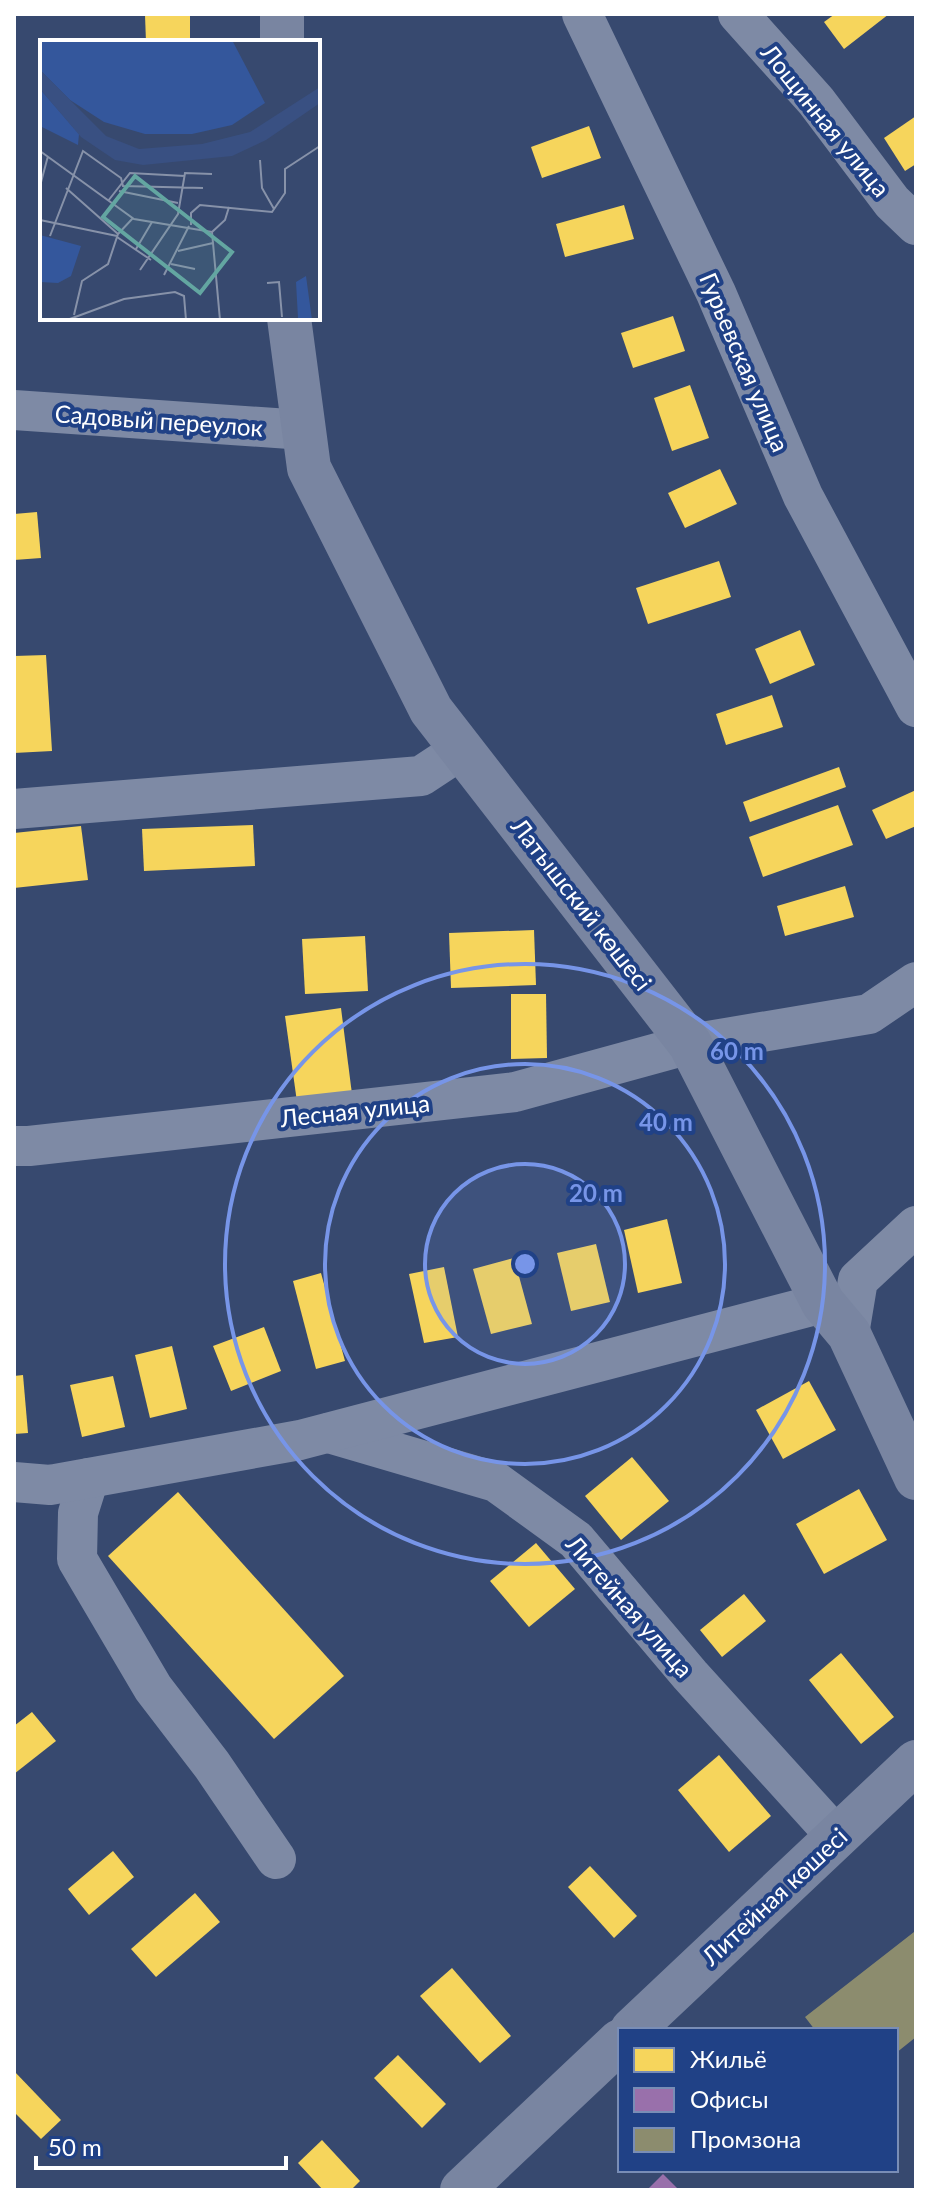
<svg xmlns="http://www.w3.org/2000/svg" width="930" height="2204" font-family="Lato,sans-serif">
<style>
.homes{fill:#f6d55c}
.offices{fill:#9970ab}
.industry{fill:#8c8c6e}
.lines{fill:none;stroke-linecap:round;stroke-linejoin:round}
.street{stroke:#7e8aa5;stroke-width:40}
.secondary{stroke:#7985a1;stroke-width:44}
.ring{fill:none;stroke:#7795e8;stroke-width:4}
.labels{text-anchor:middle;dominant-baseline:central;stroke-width:8;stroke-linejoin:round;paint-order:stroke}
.street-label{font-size:24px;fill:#fff;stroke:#204186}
.inset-road{fill:none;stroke:#8792a9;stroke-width:2}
.view{fill:#63a6a1;fill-opacity:0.15;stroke:#63a6a1;stroke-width:4}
.inset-edge{fill:none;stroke:#fff;stroke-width:4}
.centre{fill:#7795e8;stroke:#204186;stroke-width:4}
.ring-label{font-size:24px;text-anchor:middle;font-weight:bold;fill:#7795e8;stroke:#204186;stroke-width:8;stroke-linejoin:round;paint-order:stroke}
</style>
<rect width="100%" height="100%" fill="#37496f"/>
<!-- homes -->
<g class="homes">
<path d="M 835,14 L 889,14 L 844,49 L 824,22 Z"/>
<path d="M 145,15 L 190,15 L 190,42 L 146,42 Z"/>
<path d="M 916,116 L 916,164 L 905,171 L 884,138 Z"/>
<path d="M 589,126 L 601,158 L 542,178 L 531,147 Z"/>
<path d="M 624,205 L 634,239 L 565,257 L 556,224 Z"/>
<path d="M 673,316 L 685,351 L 633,368 L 621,333 Z"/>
<path d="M 690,385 L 709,438 L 672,451 L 654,398 Z"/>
<path d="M 720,469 L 737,504 L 685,528 L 668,493 Z"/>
<path d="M 37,512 L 41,558 L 14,560 L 14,514 Z"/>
<path d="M 719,561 L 731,597 L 648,624 L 636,588 Z"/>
<path d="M 800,630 L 815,665 L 770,684 L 755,649 Z"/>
<path d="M 46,655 L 52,751 L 14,753 L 14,656 Z"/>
<path d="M 772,695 L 783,727 L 726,745 L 716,714 Z"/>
<path d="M 839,767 L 846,787 L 750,822 L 743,802 Z"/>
<path d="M 916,790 L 916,826 L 886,839 L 872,810 Z"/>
<path d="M 838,805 L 853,845 L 763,877 L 749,837 Z"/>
<path d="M 253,825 L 255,866 L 144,871 L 142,829 Z"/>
<path d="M 81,826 L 88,880 L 14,888 L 14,833 Z"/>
<path d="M 845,886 L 854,917 L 785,936 L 777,906 Z"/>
<path d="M 534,930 L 536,985 L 451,988 L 449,933 Z"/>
<path d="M 365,936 L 368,991 L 305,994 L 302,939 Z"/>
<path d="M 511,994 L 546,994 L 547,1058 L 511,1059 Z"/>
<path d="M 341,1008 L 352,1094 L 297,1102 L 285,1016 Z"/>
<path d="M 667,1219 L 682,1283 L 638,1293 L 624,1230 Z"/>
<path d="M 596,1244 L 610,1302 L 571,1311 L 557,1253 Z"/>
<path d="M 514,1258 L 532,1324 L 491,1334 L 473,1269 Z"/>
<path d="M 444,1267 L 458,1337 L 424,1343 L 409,1274 Z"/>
<path d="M 321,1273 L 345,1361 L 316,1369 L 293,1281 Z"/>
<path d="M 264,1327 L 281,1371 L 231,1391 L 213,1346 Z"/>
<path d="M 172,1346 L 187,1409 L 150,1418 L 135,1355 Z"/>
<path d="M 23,1375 L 28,1433 L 14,1434 L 14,1376 Z"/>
<path d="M 113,1376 L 125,1427 L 82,1437 L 70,1385 Z"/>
<path d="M 809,1381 L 836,1430 L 783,1459 L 756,1410 Z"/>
<path d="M 632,1457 L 669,1501 L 621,1540 L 585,1496 Z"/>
<path d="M 859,1489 L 887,1540 L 824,1574 L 796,1524 Z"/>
<path d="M 178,1492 L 344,1676 L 274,1739 L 108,1556 Z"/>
<path d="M 536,1543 L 575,1589 L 529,1627 L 490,1581 Z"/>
<path d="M 744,1594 L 766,1621 L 722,1657 L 700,1630 Z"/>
<path d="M 841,1653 L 894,1717 L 861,1744 L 809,1680 Z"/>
<path d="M 32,1712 L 56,1741 L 14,1774 L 14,1726 Z"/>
<path d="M 719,1755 L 771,1816 L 729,1852 L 678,1790 Z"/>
<path d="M 113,1851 L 134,1877 L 89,1915 L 68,1889 Z"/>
<path d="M 590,1866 L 637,1916 L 614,1938 L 568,1887 Z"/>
<path d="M 195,1893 L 220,1922 L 156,1977 L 131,1949 Z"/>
<path d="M 452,1968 L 511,2036 L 480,2063 L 420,1996 Z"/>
<path d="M 398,2055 L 446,2104 L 422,2128 L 374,2078 Z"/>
<path d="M 14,2071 L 61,2120 L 41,2139 L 14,2112 Z"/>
<path d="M 322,2140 L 360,2181 L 351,2190 L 323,2190 L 298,2163 Z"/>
</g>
<!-- offices -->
<path class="offices" d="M 663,2174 L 679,2190 L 647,2190 Z"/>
<!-- industry -->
<path class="industry" d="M 914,1932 L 916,2037 L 896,2053 L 896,2030 L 815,2030 L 805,2017 Z"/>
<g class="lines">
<!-- street -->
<g class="street">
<path d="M 582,14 L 716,293 L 803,496 L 916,707"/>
<path d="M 738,14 L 816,101 L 892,202 L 916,225"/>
<path d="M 14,410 L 304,430"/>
<path d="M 14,809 L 421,776 L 462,749"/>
<path d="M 14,1146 L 29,1146 L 515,1092 L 690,1044 L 869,1014 L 916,982"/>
<path d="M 849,1334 L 858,1280 L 916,1226"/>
<path d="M 329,1433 L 496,1482 L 576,1540 L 690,1675 L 837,1837"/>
<path d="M 89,1478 L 78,1513 L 77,1559 L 153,1688 L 212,1765 L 276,1859"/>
<path d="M 14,1482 L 50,1485 L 300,1440 L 823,1303"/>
</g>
<!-- secondary -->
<g class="secondary">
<path d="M 282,14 L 282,42"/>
<path d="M 289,318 L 309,468 L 431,710 L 690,1044 L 823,1303 L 849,1334 L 916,1478"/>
<path d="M 632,2030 L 916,1762"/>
<path d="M 462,2190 L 620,2041"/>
</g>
</g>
<!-- distance rings -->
<circle cx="525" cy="1264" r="100" fill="#7795e8" fill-opacity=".12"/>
<g class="ring">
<circle cx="525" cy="1264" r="100"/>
<circle cx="525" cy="1264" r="200"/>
<circle cx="525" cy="1264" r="300"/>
</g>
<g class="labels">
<!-- street labels -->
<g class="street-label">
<text transform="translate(826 120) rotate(51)">Лощинная улица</text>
<text transform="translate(745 362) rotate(67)">Гурьевская улица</text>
<text transform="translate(159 420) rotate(4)">Садовый переулок</text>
<text transform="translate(582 904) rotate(52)">Латышский көшесі</text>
<text transform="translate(355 1110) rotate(-6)">Лесная улица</text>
<text transform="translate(630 1606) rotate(49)">Литейная улица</text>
<text transform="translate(774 1896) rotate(-43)">Литейная көшесі</text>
</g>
</g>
<!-- overview -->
<g transform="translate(40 40)">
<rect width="280" height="280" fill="#37496f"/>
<path d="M 0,0 L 192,0 L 225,63 L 192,85 L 152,94 L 105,94 L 64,82 L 30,60 L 0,30 ZM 0,49 L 39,94 L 38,105 L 0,86 ZM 0,195 L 41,206 L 31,236 L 18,243 L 0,242 ZM 266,236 L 272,280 L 252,280 L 258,278 L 256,242 Z" fill="#34579c"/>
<path d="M 0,30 L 66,96 L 99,109 L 162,104 L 210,92 L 280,47 L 280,63 L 226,100 L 192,116 L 103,125 L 75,120 L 41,97 L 0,49 Z" fill="#395082"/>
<path class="inset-road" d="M 0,111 L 94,179 L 172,192M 220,120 L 222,148 L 234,169M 0,146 L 8,116M 26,148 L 78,194M 79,151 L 138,163M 68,161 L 90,133 L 145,136M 0,180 L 77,196M 151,185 L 151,173 L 160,165 L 232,172 L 245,153 L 245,129 L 280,106M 172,192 L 180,280M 172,192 L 185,180 L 189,167M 10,196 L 43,111 L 81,138 L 83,146 L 163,148M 77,197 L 111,220M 96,209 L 112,182M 138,211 L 173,203M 131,224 L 155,229M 100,230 L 138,174 L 145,133 L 172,134M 124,235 L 149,186M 227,243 L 239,242 L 242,277M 34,275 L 42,241 L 68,224 L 78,194 L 93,178M 27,280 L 84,259 L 135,252 L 144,256 L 146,280M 212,280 L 242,280"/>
<path class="view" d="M 95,136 L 192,212 L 160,253 L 63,177 Z"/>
<rect width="280" height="280" class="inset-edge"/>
</g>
<circle cx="525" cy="1264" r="12" class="centre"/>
<g class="ring-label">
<text x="737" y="1060">60 m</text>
<text x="666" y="1131">40 m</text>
<text x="596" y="1202">20 m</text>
</g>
<!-- border -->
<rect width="930" height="2204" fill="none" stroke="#ffffff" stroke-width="32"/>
<!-- legend -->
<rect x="618" y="2028" width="280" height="144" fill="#204186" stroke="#798db6" stroke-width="2"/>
<rect x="634" y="2048" width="40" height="24" fill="#f6d55c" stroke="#798db6" stroke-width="2"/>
<text x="690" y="2068" font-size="24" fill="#ffffff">Жильё</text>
<rect x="634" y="2088" width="40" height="24" fill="#9970ab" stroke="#798db6" stroke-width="2"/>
<text x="690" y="2108" font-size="24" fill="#ffffff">Офисы</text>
<rect x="634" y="2128" width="40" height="24" fill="#8c8c6e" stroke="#798db6" stroke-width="2"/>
<text x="690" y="2148" font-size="24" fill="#ffffff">Промзона</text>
<!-- scale -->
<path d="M36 2156v12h250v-12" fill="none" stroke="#ffffff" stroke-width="4"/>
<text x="48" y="2156" font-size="24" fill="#ffffff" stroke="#204186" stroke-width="6" paint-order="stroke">50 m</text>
</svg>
